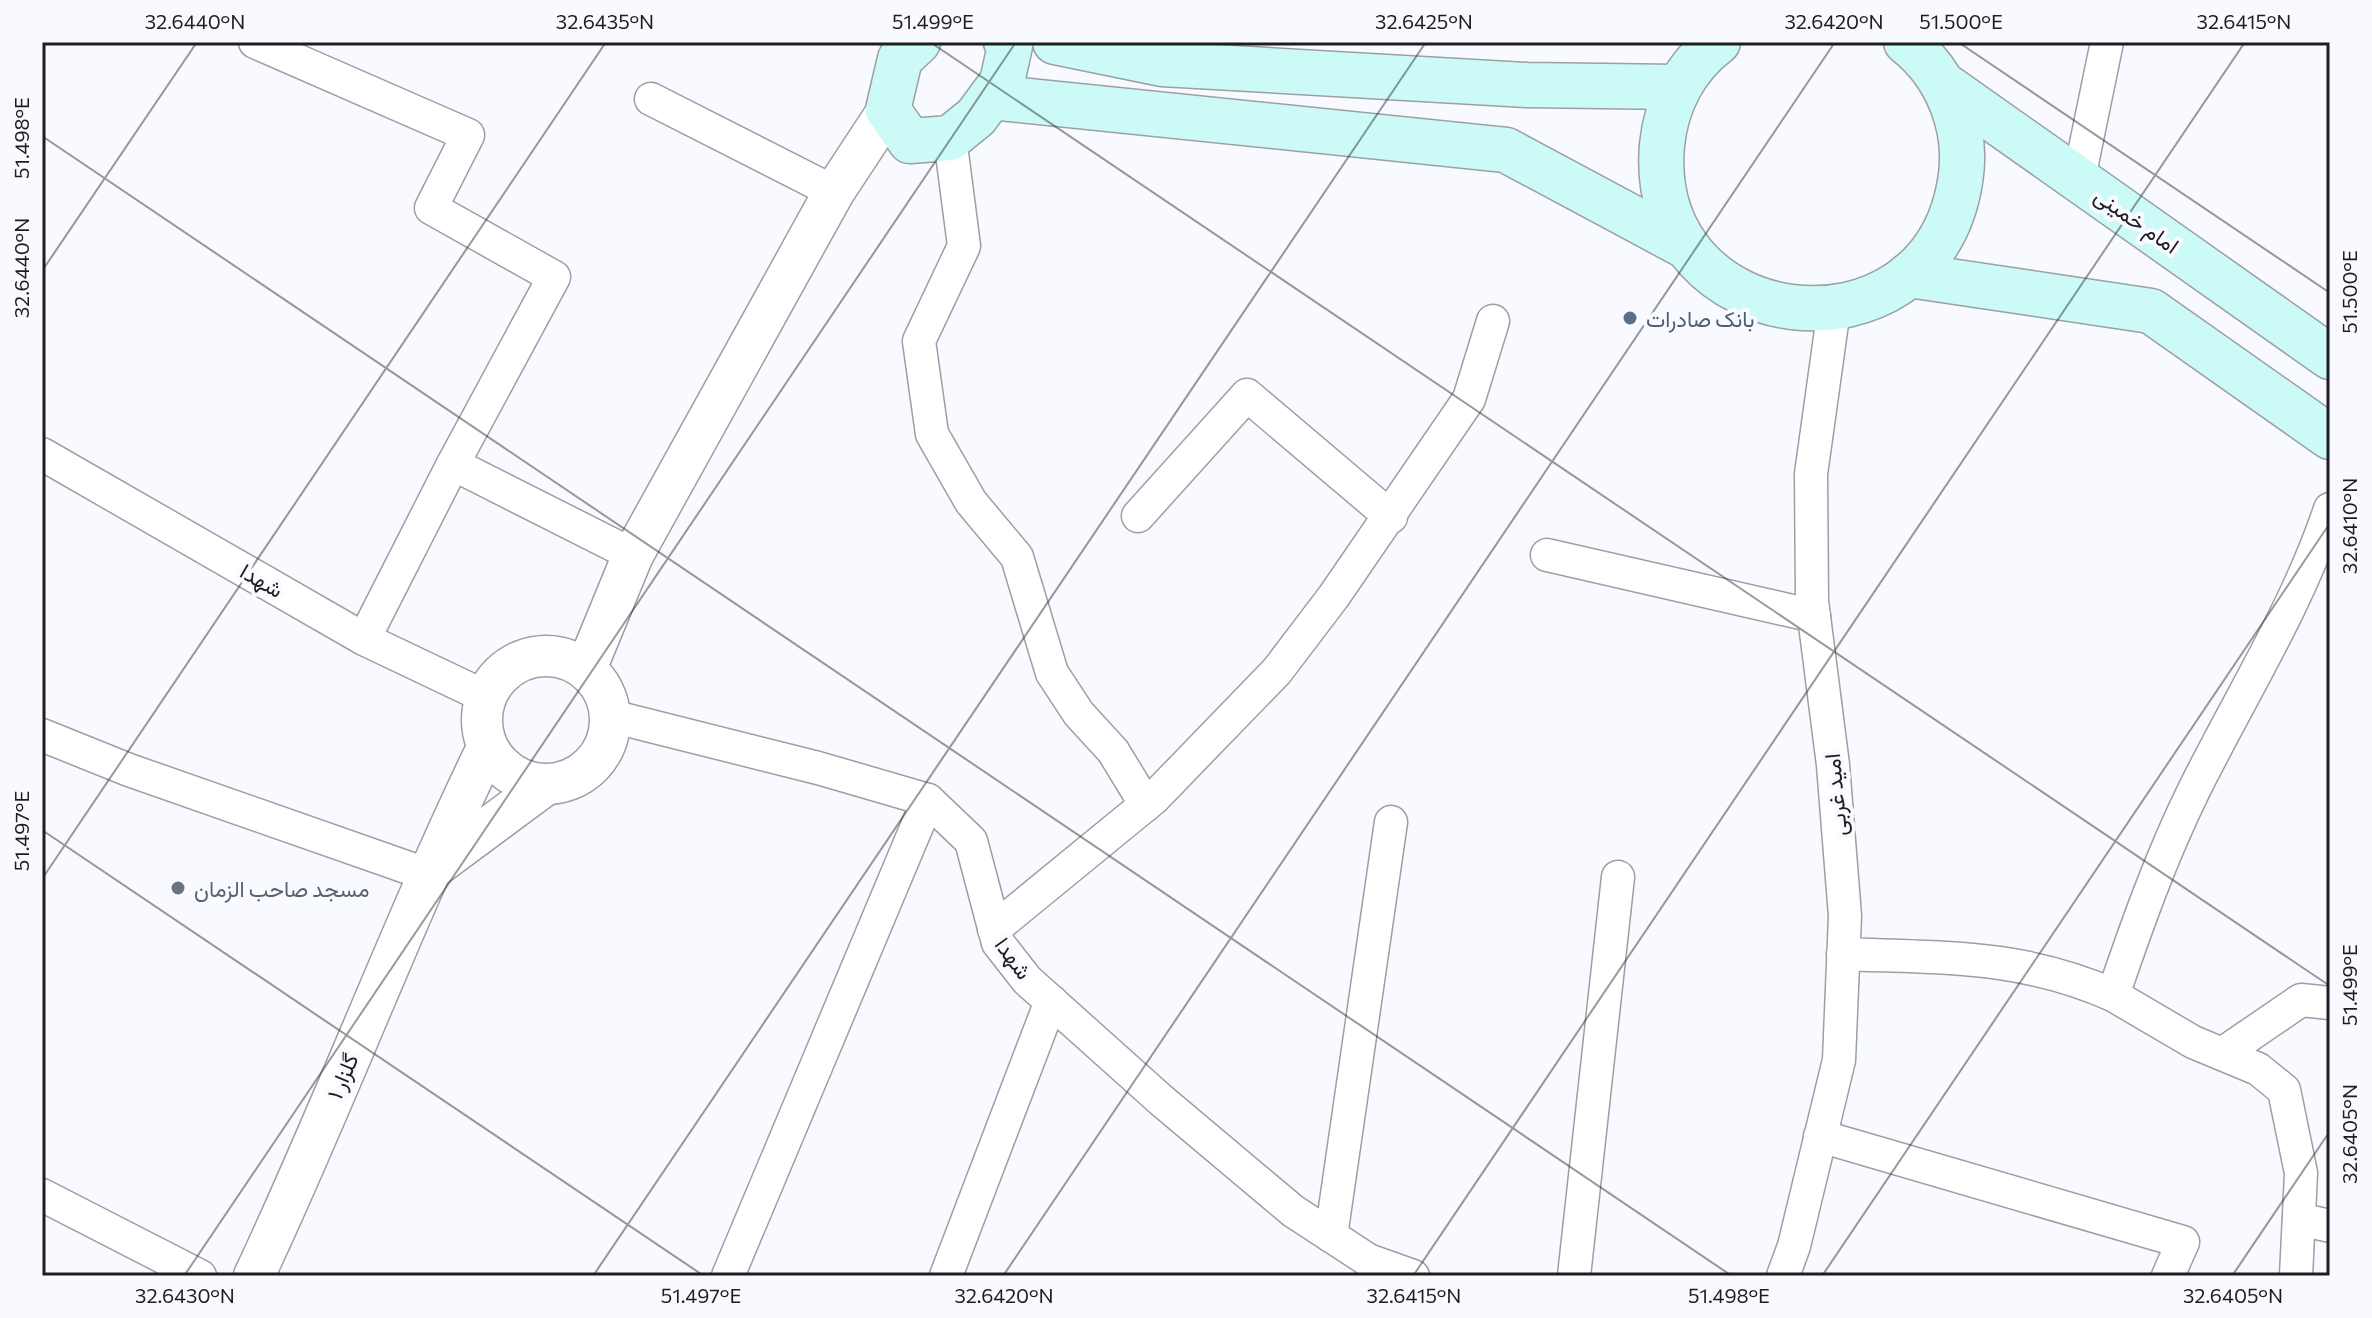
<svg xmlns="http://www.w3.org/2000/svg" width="2372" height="1318" font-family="Commissioner,Vazirmatn,sans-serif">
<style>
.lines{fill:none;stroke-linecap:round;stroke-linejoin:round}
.minor-casing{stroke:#9c9fa3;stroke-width:35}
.tertiary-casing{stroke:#9c9fa3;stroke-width:43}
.secondary-casing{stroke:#9c9fa3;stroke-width:47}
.minor{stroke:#fff;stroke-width:32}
.tertiary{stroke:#fff;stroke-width:40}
.secondary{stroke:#ccfbf7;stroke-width:44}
.ticks{fill:none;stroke:#1d1e1f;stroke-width:2;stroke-opacity:0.45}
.service-dot{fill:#5c6f8a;stroke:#f8faff;stroke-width:3}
.worship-dot{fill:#6b7280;stroke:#f8faff;stroke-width:3}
.labels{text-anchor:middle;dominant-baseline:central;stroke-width:8;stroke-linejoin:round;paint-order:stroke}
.street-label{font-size:22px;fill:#1d1e1f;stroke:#f8faff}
.service-label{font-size:22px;fill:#4e5e75;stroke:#f8faff;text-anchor:start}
.worship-label{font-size:22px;fill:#5b616d;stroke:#f8faff;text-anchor:start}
.neatline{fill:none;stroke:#1d1e1f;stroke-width:3}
.ticks-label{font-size:20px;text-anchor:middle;fill:#1d1e1f}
</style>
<rect width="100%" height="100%" fill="#f8faff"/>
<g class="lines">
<defs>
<g id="minor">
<path d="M 255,42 L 468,135 L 431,208 L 554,277 L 453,464 L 633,555"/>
<path d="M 651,99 L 834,192"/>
<path d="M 950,138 L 964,246 L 919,341 L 932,434 L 971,502 L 1017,557 L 1052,673 L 1079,714 L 1113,751 L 1146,805"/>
<path d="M 2079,178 L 2107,42"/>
<path d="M 42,454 L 364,639 L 486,697"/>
<path d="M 1138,516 L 1247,395 L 1391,517"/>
<path d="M 1547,555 L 1814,616"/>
<path d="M 364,639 L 453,464"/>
<path d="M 611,716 L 818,768 L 928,800 L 971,841 L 998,943 L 1027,980 L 1161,1100 L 1293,1211 L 1368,1260 L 1413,1276"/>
<path d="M 42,735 L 129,770 L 426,874"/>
<path d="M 994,929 L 1154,798 L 1277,671 L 1334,596 L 1469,399 L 1493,321"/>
<path d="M 1843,954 C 1942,958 2020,954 2113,995 C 2137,925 2161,857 2194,790 C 2240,697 2297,608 2330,509"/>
<path d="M 2113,995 L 2193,1042 L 2258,1069 L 2284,1090 L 2301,1173 L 2296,1276"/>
<path d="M 2222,1054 L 2301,1000 L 2330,1003"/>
<path d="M 1820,1136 L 2183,1242 L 2168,1276"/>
<path d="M 42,1195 L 200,1276"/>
<path d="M 2299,1219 L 2330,1226"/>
<path d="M 1331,1236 L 1391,822"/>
<path d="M 728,1276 L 928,800"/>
<path d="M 946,1276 L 1051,1001"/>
<path d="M 1574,1276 L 1618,877"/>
<path d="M 1783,1276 L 1794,1246 L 1839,1060 L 1845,916 L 1833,765 L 1812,601 L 1811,474 L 1834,309"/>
</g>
<g id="tertiary">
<circle cx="546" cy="720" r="64"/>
<path d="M 586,669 L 633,555 L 834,192 L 888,110"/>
<path d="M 432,869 L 544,786"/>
<path d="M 254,1276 C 336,1102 403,921 487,748"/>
</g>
<g id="secondary">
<path d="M 918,42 L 900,59 L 888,110 L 910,141 L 950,138 L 976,117 L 1002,82 L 1010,46 L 1006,42"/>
<path d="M 1055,42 L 1162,64 L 1527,85 L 1678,87"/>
<path d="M 1718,42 C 1685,67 1666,104 1662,145 C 1645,338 1929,372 1960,182 C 1969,130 1948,75 1906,42"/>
<path d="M 1943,84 L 2330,357"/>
<path d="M 991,97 L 1506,150 L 1687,247"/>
<path d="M 1909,275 L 2151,311 L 2330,437"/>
</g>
</defs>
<!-- minor casing -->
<use href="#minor" class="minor-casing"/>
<!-- tertiary casing -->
<use href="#tertiary" class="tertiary-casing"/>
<!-- secondary casing -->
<use href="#secondary" class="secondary-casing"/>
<!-- minor -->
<use href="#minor" class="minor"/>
<!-- tertiary -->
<use href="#tertiary" class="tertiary"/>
<!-- secondary -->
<use href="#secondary" class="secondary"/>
</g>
<!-- ticks -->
<path class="ticks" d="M 930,42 L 2330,986M 1958,42 L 2330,293M 42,136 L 1732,1276M 42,271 L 197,42M 42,830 L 704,1276M 42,879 L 606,42M 184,1276 L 1016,42M 593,1276 L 1426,42M 1003,1276 L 1835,42M 1413,1276 L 2245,42M 1822,1276 L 2330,523M 2232,1276 L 2330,1131"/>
<!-- markers -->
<circle class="service-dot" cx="1630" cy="318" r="8"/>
<circle class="worship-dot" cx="178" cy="888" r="8"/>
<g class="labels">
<!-- street labels -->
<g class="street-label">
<text transform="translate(2137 220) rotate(35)">امام خمینی</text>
<text transform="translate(262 580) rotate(30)">شهدا</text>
<text transform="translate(1835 795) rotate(-95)">امید غربی</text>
<text transform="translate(1014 958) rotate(54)">شهدا</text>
<text transform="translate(342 1076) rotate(-67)">گلزار ۱</text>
</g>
<!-- service labels -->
<g class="service-label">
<text x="1646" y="318">بانک صادرات</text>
</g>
<!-- worship labels -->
<g class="worship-label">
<text x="194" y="888">مسجد صاحب الزمان</text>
</g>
</g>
<!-- border -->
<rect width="2372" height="1318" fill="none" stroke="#f8faff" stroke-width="88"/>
<rect x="44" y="44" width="2284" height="1230" class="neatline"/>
<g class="ticks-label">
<text x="195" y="29">32.6440°N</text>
<text x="605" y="29">32.6435°N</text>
<text x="933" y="29">51.499°E</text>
<text x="1424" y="29">32.6425°N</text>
<text x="1834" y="29">32.6420°N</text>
<text x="1961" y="29">51.500°E</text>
<text x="2244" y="29">32.6415°N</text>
<text transform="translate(22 138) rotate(-90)" y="7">51.498°E</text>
<text transform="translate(22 268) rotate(-90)" y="7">32.6440°N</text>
<text transform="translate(2350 292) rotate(-90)" y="7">51.500°E</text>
<text transform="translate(2350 526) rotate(-90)" y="7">32.6410°N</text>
<text transform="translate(22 831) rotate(-90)" y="7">51.497°E</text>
<text transform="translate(2350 985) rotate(-90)" y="7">51.499°E</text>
<text transform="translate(2350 1134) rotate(-90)" y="7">32.6405°N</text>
<text x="185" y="1303">32.6430°N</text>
<text x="701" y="1303">51.497°E</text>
<text x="1004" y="1303">32.6420°N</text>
<text x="1414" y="1303">32.6415°N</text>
<text x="1729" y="1303">51.498°E</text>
<text x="2233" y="1303">32.6405°N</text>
</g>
</svg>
